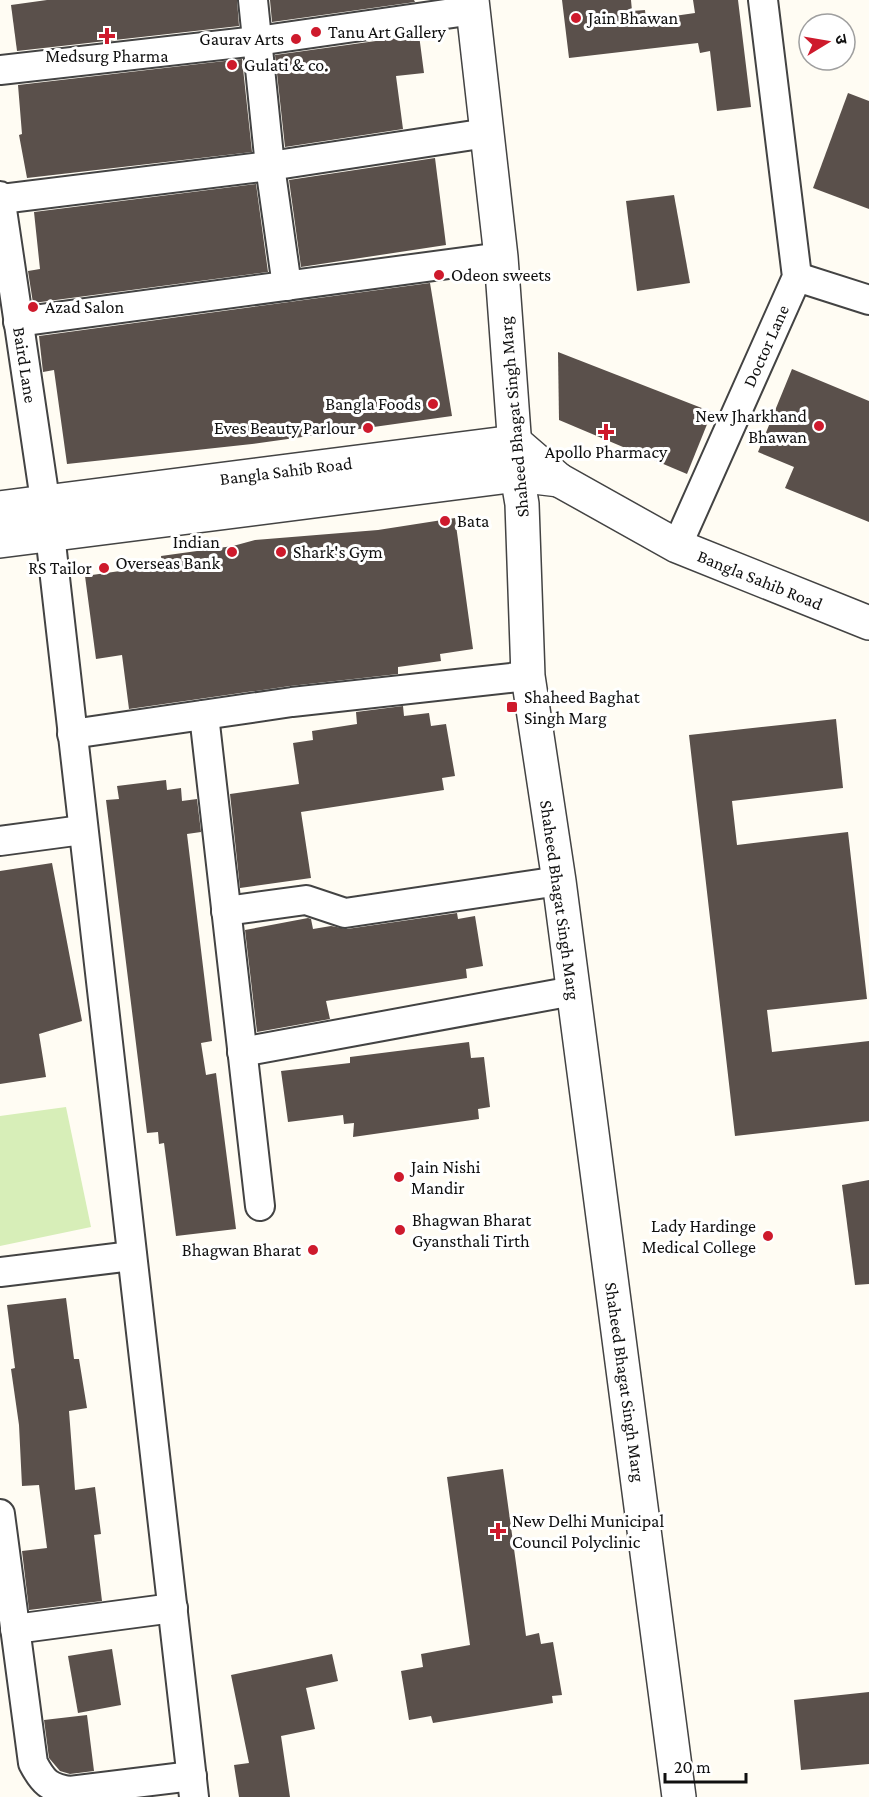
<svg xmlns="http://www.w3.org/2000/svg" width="869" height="1797" font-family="'Crimson Pro','Noto Sans Devanagari',serif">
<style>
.green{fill:#d7eeb8}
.building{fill:#5a504b}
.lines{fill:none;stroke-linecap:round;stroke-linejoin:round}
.minor-casing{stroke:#434343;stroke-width:32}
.tertiary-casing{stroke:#434343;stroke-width:36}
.minor{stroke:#fff;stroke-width:28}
.tertiary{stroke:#fff;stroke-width:33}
.poi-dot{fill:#ce1a2c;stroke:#fff;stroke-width:2}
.labels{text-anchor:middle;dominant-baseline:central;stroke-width:6;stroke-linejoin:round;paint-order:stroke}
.poi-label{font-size:18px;fill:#101010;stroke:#fff;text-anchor:start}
.street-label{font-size:18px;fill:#101010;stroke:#fff}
</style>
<rect width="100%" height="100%" fill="#fffcf3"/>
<!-- green -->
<path class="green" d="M 66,1107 L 91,1227 L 0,1246 L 0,1116 Z"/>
<!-- building -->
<g class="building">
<path d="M 47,0 L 237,0 L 239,26 L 17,51 L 11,5 Z"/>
<path d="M 270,0 L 414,0 L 415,2 L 272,22 Z"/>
<path d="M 562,0 L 631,0 L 632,11 L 645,10 L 646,20 L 695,13 L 693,0 L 738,0 L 751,107 L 717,111 L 710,51 L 700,53 L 698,43 L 569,58 Z"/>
<path d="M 419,35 L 424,73 L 396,76 L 403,129 L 285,147 L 275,55 Z"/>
<path d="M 242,59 L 252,152 L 27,178 L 19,135 L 22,134 L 18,85 Z"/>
<path d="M 848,93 L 869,101 L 869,209 L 813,188 Z"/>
<path d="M 435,158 L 446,245 L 301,267 L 289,180 Z"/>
<path d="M 256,184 L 268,272 L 33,303 L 28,271 L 40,269 L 34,212 Z"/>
<path d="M 674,195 L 690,283 L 637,291 L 626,201 Z"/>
<path d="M 430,283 L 452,416 L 252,444 L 67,464 L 54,370 L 43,372 L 39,336 Z"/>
<path d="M 558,352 L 712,412 L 687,474 L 559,420 Z"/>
<path d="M 792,369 L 869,401 L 869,522 L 785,488 L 794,467 L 758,452 Z"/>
<path d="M 455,518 L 473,649 L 440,654 L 441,661 L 398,667 L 398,674 L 290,686 L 129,709 L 122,655 L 96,659 L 85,576 L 162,565 L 161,556 L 233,546 L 255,540 L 378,530 Z"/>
<path d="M 403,706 L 404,716 L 429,713 L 431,726 L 446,724 L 455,776 L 442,778 L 444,790 L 301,812 L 311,878 L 240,888 L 230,794 L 299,784 L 293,743 L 313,740 L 312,731 L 357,724 L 356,712 Z"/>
<path d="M 836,719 L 843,788 L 732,801 L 737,845 L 848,832 L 867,999 L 767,1010 L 772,1052 L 869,1041 L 869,1121 L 735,1136 L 689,735 Z"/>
<path d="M 166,780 L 167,790 L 181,788 L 182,801 L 197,799 L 201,832 L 187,834 L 212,1041 L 201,1043 L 206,1075 L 216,1073 L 236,1229 L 176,1236 L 164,1143 L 159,1144 L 158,1132 L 147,1133 L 106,800 L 119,799 L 117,786 Z"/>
<path d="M 52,863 L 82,1021 L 39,1034 L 46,1077 L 0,1084 L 0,871 Z"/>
<path d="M 457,913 L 458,919 L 475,916 L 483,966 L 466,969 L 467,978 L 326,1001 L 330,1019 L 257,1032 L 245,930 L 308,918 L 311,919 L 313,929 L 331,926 L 347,929 Z"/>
<path d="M 469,1042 L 471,1058 L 484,1057 L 490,1107 L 478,1109 L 479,1119 L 353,1137 L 354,1123 L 344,1124 L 343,1115 L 288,1122 L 281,1071 L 350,1063 L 350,1057 Z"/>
<path d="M 869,1180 L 869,1284 L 855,1285 L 842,1185 Z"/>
<path d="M 66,1298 L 74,1359 L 79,1359 L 87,1408 L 69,1411 L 75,1490 L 95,1487 L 101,1534 L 94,1535 L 102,1601 L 29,1610 L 22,1551 L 47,1548 L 39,1485 L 22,1486 L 19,1425 L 11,1369 L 15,1368 L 7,1305 Z"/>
<path d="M 503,1469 L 526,1636 L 539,1633 L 541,1644 L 553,1642 L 562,1695 L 552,1696 L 553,1703 L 433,1723 L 431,1716 L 409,1720 L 401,1671 L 423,1667 L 421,1654 L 470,1645 L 447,1477 Z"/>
<path d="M 112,1649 L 121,1705 L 78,1713 L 68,1656 Z"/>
<path d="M 332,1654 L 338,1681 L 306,1688 L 315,1729 L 281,1736 L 290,1797 L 239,1797 L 234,1765 L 249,1763 L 231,1675 Z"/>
<path d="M 869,1692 L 869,1764 L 801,1770 L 794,1700 Z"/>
<path d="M 87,1715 L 94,1771 L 70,1774 L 60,1771 L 49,1758 L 44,1720 Z"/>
</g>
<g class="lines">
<defs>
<g id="minor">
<path d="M 253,0 L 270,166 L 287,286"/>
<path d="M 0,70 L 257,41 L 474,10"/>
<path d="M 0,196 L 50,534 L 194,1797"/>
<path d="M 1,199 L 270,166 L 487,133"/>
<path d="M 797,277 L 869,300"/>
<path d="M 18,322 L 501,257"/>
<path d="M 677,546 L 797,277 L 763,0"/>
<path d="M 204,715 L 260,1206"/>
<path d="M 72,734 L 292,702 L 528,676"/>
<path d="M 0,841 L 82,830"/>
<path d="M 226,911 L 306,900 L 345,913 L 559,881"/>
<path d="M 242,1052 L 573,991"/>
<path d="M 0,1272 L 132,1256"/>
<path d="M 0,1514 L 33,1763 C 43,1782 49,1788 70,1791 L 192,1776"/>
<path d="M 15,1629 L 173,1608"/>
</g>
<g id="tertiary">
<path d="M 472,0 L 501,257 L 517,475 L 522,504 L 528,676 L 559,881 L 679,1797"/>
<path d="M 559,480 L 677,546 L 869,623"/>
<path d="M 0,508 L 515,442 L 559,480 L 517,475 L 0,541"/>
</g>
</defs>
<!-- minor casing -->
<use href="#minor" class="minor-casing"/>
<!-- tertiary casing -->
<use href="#tertiary" class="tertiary-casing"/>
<!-- minor -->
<use href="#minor" class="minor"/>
<!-- tertiary -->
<use href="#tertiary" class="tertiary"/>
</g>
<!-- markers -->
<g class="poi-dot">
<circle cx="576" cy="18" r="6"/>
<circle cx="316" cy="32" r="6"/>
<path d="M104 27h6v6h6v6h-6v6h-6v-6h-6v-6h6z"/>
<circle cx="296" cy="39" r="6"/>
<circle cx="232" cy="65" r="6"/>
<circle cx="439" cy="275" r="6"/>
<circle cx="33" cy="307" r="6"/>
<circle cx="433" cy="404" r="6"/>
<circle cx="819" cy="426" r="6"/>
<circle cx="368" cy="428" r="6"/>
<path d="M603 423h6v6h6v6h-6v6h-6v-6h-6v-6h6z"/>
<circle cx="445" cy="521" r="6"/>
<circle cx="232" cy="552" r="6"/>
<circle cx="281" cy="552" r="6"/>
<circle cx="104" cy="568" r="6"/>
<rect x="506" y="701" width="12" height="12" rx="3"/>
<circle cx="399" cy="1177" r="6"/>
<circle cx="400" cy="1230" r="6"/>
<circle cx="768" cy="1236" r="6"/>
<circle cx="313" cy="1250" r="6"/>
<path d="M495 1522h6v6h6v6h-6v6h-6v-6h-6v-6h6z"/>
</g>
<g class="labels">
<!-- poi labels -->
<g class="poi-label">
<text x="588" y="18">Jain Bhawan</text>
<text x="328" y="32">Tanu Art Gallery</text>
<text x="284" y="39" text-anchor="end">Gaurav Arts</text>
<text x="107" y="56" text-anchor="middle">Medsurg Pharma</text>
<text x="244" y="65">Gulati &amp; co.</text>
<text x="451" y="275">Odeon sweets</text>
<text x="45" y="307">Azad Salon</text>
<text x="421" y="404" text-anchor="end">Bangla Foods</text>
<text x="807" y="416" text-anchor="end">New Jharkhand<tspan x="807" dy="21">Bhawan</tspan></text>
<text x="356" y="428" text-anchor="end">Eves Beauty Parlour</text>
<text x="606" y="452" text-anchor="middle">Apollo Pharmacy</text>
<text x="457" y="521">Bata</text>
<text x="220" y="542" text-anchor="end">Indian<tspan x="220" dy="21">Overseas Bank</tspan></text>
<text x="293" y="552">Shark's Gym</text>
<text x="92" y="568" text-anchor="end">RS Tailor</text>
<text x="524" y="697">Shaheed Baghat<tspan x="524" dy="21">Singh Marg</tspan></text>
<text x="411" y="1167">Jain Nishi<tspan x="411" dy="21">Mandir</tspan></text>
<text x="412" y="1220">Bhagwan Bharat<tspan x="412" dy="21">Gyansthali Tirth</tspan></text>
<text x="756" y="1226" text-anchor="end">Lady Hardinge<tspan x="756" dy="21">Medical College</tspan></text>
<text x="301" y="1250" text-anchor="end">Bhagwan Bharat</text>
<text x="512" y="1521">New Delhi Municipal<tspan x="512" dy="21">Council Polyclinic</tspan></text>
</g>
<!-- street labels -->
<g class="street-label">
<text transform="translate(766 346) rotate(-66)">Doctor Lane</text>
<text transform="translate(25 365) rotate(81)">Baird Lane</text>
<text transform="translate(514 417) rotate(-95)">Shaheed Bhagat Singh Marg</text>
<text transform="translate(286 471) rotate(-7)">Bangla Sahib Road</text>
<text transform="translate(760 580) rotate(22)">Bangla Sahib Road</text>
<text transform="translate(560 900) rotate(82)">Shaheed Bhagat Singh Marg</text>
<text transform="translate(625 1382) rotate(82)">Shaheed Bhagat Singh Marg</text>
</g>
</g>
<!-- north arrow -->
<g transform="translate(827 42) rotate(79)"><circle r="28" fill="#ffffff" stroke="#9f9f9f" stroke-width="1.5"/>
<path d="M0-4.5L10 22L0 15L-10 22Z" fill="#ce1a2c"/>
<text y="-9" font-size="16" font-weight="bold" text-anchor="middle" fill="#101010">उ</text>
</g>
<!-- scale -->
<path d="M665 1773v9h81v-9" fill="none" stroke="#101010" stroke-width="3"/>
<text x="674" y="1773" font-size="18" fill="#101010" stroke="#ffffff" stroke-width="4.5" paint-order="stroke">20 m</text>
</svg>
